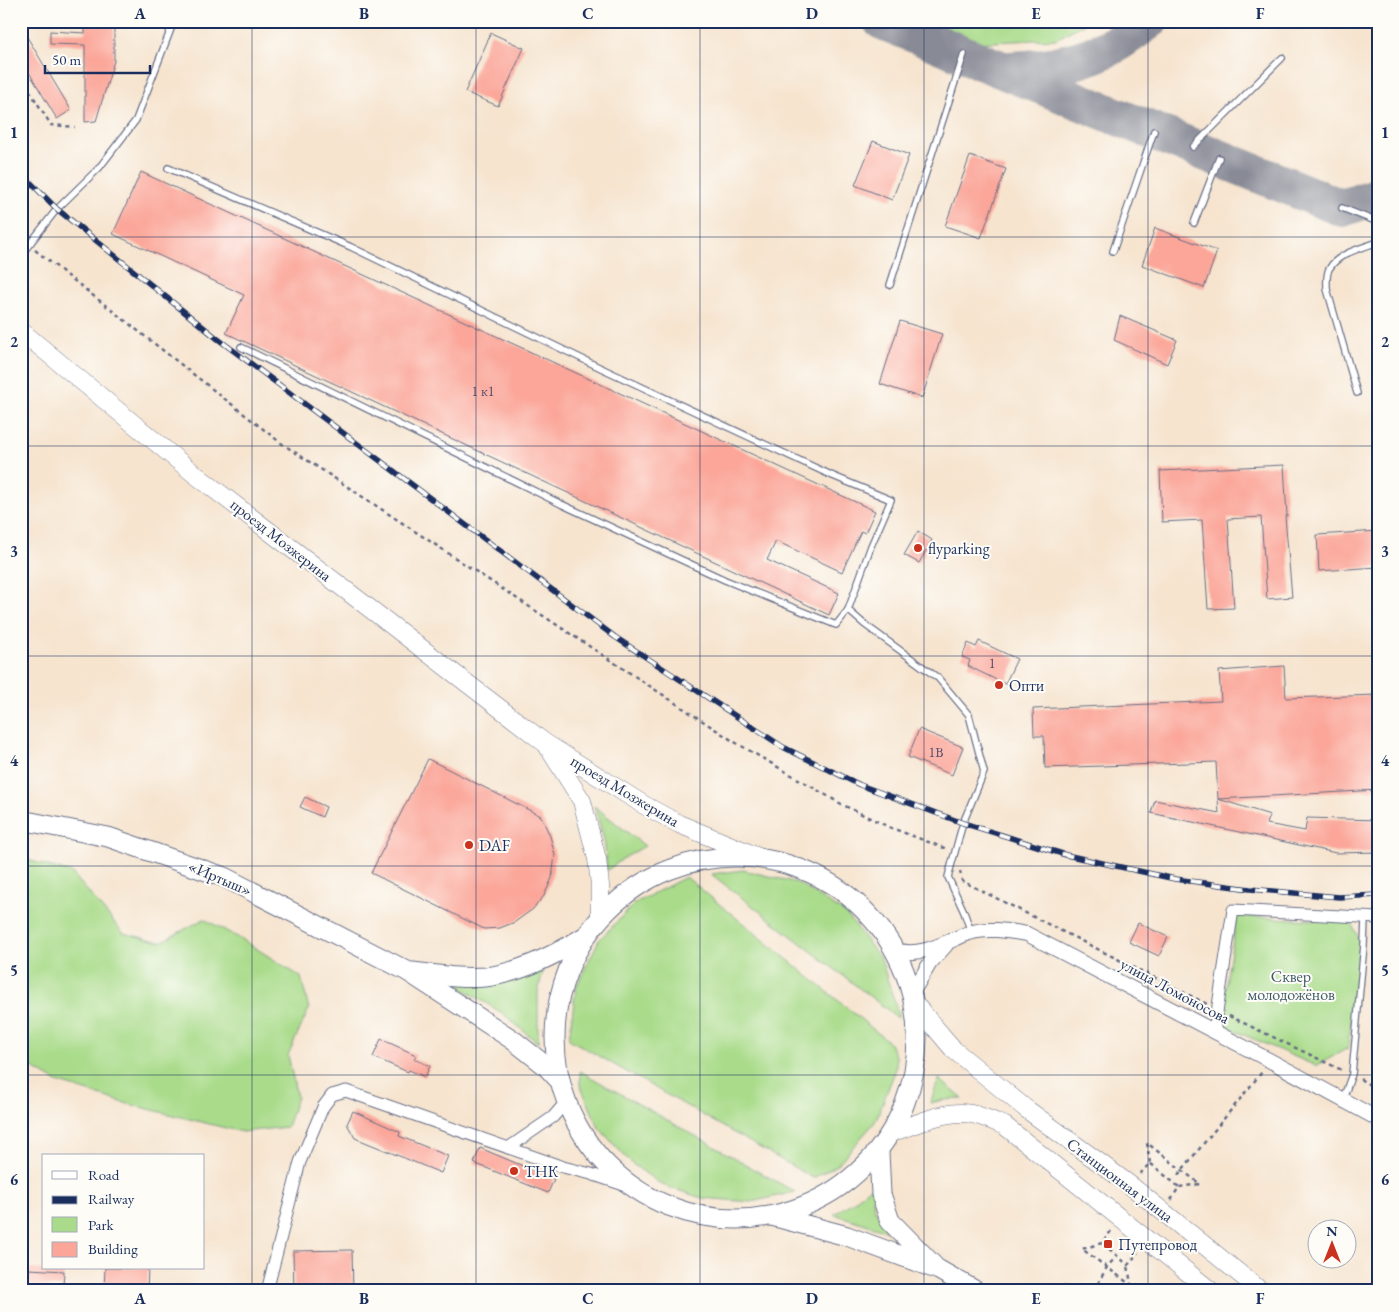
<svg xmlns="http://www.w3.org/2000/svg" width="1399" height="1312" font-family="'EB Garamond',serif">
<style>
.green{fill:#a9db8a;stroke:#628574}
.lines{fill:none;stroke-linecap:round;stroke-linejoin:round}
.taxiway{stroke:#888a96;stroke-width:38}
.building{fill:#fba699}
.service-casing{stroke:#686e86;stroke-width:8}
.minor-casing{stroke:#686e86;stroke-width:13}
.tertiary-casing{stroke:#686e86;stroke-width:16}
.primary-casing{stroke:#686e86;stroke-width:19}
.trunk-casing{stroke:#686e86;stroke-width:21}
.path{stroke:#686e86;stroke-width:2.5;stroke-dasharray:4 4;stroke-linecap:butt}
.service{stroke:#fff;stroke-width:5.5}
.minor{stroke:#fff;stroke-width:11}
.tertiary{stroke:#fff;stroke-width:14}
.primary{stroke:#fff;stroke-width:18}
.trunk{stroke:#fff;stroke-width:19}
.rail-casing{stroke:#1b2f5e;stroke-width:5.5}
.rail{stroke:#fdfcf7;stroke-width:4;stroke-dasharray:11;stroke-linecap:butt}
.grid{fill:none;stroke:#1b2f5e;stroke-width:1;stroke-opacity:0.55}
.poi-dot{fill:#c8321e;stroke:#fdfcf7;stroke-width:2}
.labels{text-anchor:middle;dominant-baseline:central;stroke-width:4;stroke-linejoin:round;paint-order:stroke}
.number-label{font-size:14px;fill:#534d6d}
.street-label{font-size:16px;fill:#1b2f5e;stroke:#fdfcf7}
.poi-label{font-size:16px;fill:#1b2f5e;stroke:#fdfcf7;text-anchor:start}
.park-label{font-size:16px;fill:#3e5a69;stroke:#fdfcf7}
.neatline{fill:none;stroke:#1b2f5e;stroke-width:2}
.grid-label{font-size:16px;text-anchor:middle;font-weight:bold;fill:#1b2f5e}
</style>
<rect width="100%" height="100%" fill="#fdfcf7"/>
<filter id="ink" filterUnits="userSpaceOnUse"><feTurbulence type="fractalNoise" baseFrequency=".02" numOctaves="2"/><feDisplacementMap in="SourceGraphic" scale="10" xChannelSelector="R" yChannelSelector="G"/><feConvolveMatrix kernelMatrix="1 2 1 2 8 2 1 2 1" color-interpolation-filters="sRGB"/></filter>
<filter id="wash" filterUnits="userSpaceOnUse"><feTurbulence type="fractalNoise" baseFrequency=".0096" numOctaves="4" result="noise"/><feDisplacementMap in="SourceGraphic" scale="20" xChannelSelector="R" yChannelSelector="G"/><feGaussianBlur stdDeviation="1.12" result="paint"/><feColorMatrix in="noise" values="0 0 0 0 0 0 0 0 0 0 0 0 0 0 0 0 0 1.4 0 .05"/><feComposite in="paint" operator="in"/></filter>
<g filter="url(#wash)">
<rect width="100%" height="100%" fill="#f6e4cf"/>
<!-- green -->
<g class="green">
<path d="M 918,21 L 1089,21 L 1056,39 L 972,43 Z"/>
<path d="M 594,806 L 645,846 L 624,858 L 606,871 C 607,845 602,830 594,806 Z"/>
<path d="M 21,858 L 72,873 L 123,933 L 161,942 L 204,919 L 243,940 L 301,977 L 309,1009 L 288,1055 L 297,1097 L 287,1127 L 242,1132 L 128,1104 L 57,1082 L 21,1061 Z"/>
<path d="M 743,870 L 798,883 L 846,914 L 881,959 L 898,1013 L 898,1018 L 711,874 Z"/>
<path d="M 686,877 L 889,1042 L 896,1056 L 896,1069 L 875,1122 L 837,1165 L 813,1178 L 569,1039 L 576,987 L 599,940 L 635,903 Z"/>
<path d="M 1237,916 L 1351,922 L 1360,942 L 1348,1048 L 1316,1066 L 1219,1024 Z"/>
<path d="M 544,967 L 538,992 L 538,1043 L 502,1013 L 455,984 Z"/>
<path d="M 580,1071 L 795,1192 L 751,1202 L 702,1198 L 662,1185 L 631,1163 L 599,1128 L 580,1085 Z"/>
<path d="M 939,1079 L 963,1099 L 943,1100 L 930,1103 Z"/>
<path d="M 871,1186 L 875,1210 L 887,1231 L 834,1214 L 854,1201 Z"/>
</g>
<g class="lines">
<!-- taxiway -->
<g class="taxiway">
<path d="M 882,21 L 1342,208 L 1378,196"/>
<path d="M 1009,70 C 1046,69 1081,63 1114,45 C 1126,38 1137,29 1149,21"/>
</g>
</g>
<g id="blocks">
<!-- building -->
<g class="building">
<path d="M 85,21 L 114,21 L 114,61 L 96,121 L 85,122 L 85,45 L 50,44 L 50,31 L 85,33 Z"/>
<path d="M 21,27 L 71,110 L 57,119 L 21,59 Z"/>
<path d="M 491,33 L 524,48 L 498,106 L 465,92 Z"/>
<path d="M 873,141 L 909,155 L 892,200 L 855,185 Z"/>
<path d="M 970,156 L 1006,169 L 981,238 L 945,226 Z"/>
<path d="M 141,172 L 875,511 L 865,533 L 861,531 L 842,572 L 776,541 L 767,560 L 839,593 L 829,615 L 226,333 L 244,295 L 113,234 Z"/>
<path d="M 1155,228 L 1217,251 L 1204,288 L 1142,265 Z"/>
<path d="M 1120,316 L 1177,340 L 1167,364 L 1114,340 Z"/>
<path d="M 900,321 L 942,334 L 922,398 L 880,384 Z"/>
<path d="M 1284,465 L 1287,516 L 1285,516 L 1292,597 L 1267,599 L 1261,517 L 1228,519 L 1234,608 L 1208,609 L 1202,520 L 1162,522 L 1160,471 Z"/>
<path d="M 918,531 L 932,540 L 919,563 L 904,555 Z"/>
<path d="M 1378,531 L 1378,567 L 1319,571 L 1317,535 Z"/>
<path d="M 979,641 L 1017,659 L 1005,684 L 968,666 L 970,660 L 962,657 L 968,643 L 976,647 Z"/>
<path d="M 1284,666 L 1286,698 L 1378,695 L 1378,790 L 1218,799 L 1216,762 L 1045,768 L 1044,736 L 1034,736 L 1033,709 L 1221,701 L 1219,671 Z"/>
<path d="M 919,729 L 963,747 L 952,775 L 908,757 Z"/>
<path d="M 428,759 L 541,816 L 550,836 L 555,855 L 552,878 L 544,896 L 533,909 L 515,922 L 500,928 L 484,929 L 371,873 Z"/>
<path d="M 305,797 L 326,807 L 322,817 L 300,807 Z"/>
<path d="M 1218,799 L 1270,815 L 1267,824 L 1305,831 L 1307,818 L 1378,820 L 1378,852 L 1336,853 L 1151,813 L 1155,800 L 1219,813 Z"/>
<path d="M 1138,923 L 1168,937 L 1159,956 L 1129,942 Z"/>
<path d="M 381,1039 L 416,1055 L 414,1059 L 430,1066 L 425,1077 L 409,1070 L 408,1072 L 373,1057 Z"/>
<path d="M 353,1111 L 400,1132 L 399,1136 L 448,1156 L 441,1173 L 355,1138 L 347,1124 Z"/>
<path d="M 480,1148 L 554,1179 L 548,1193 L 474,1163 Z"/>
<path d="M 352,1250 L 353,1291 L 294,1291 L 293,1251 Z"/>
<path d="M 105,1268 L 148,1268 L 147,1291 L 104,1291 Z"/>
<path d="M 29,1269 L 64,1271 L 63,1287 L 28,1286 Z"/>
</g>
</g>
</g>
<g filter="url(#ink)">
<use href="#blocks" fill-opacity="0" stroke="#686e86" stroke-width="1"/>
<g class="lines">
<defs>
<g id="service">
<path d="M 1193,147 L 1282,58"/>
<path d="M 168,168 L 351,247 L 601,368 L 833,476 L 891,500 L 871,546 L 848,610 L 864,624 L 938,678 L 969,715 L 984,772 L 963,823 L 948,877 L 964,912 L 971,932"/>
<path d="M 1342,208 L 1378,222"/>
<path d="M 1194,223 L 1219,158"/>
<path d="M 1113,251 L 1154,131"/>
<path d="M 21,255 L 57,209 L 99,168 L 136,120 L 174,21"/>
<path d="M 890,285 L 964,54"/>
<path d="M 241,347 L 561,504 L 725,580 L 836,625 L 848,610"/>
<path d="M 1357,393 L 1327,289 C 1327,283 1326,275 1329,269 C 1338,253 1362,248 1378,242"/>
<path d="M 1343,1099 L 1352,1074 L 1364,945 L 1365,919"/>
</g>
<g id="minor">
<path d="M 1214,1031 L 1233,910 L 1378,918"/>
<path d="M 508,1148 L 553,1117 L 565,1103"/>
<path d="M 267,1291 L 300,1162 L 323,1107 L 332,1095 L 346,1091 L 563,1167 L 591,1174 L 633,1188"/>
</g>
<g id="tertiary">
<path d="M 895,950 C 922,958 945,942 969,933 C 987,927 1009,931 1027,934 L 1267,1059 L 1378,1119"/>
<path d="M 912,993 L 930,963 L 946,945"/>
</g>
<g id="primary">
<path d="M 21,331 L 192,472 L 545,743 L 644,805 L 679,824 L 761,858"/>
<path d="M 548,747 L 582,801 L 597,859 L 600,885 L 600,917"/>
<path d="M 915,1004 L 954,1050 L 1025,1108 L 1130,1185 L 1261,1291"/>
<path d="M 893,1132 C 915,1125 938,1113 961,1113 C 976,1113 991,1120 1005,1126 L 1211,1291"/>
</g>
<g id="trunk">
<path d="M 21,820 L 108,837 L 224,877 L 407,971 L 513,1040 L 546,1066 L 559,1080"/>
<circle cx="736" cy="1038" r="181"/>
<path d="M 413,972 C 436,975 461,979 485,977 C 520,973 555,955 584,937"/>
<path d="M 879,1152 L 881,1194 L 890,1221 L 934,1266"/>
<path d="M 772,1216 L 847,1236 L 939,1270 L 976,1291"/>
</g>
</defs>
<!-- service casing -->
<use href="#service" class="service-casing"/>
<!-- minor casing -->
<use href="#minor" class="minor-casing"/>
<!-- tertiary casing -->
<use href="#tertiary" class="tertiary-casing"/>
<!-- primary casing -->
<use href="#primary" class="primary-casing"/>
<!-- trunk casing -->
<use href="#trunk" class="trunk-casing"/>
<!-- path -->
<g class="path">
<path d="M 21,77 L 51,125 L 75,127"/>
<path d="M 35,250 L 281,443 L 733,741 L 843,805 L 889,827 L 947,849"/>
<path d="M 960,871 L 962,881 L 1207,1004"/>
<path d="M 1229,1016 L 1344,1071"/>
<path d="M 1360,1079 L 1378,1090"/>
<path d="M 1150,1163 L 1147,1143 L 1200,1184 L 1179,1187"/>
<path d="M 1140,1174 L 1150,1163 L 1179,1187 L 1171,1200"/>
<path d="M 1178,1175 L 1262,1072"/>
<path d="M 1111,1231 L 1102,1243 L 1128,1265 L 1138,1253"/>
<path d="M 1102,1243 L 1082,1249 L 1131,1285 L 1128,1265"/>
<path d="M 1064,1286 L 1073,1291"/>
<path d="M 1094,1291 L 1107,1267 L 1115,1258"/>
</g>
<!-- service -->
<use href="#service" class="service"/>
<!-- minor -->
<use href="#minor" class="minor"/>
<!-- tertiary -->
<use href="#tertiary" class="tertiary"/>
<!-- primary -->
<use href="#primary" class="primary"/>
<!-- trunk -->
<use href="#trunk" class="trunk"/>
<defs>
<path id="rail" d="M 21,173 L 57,209 L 218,339 L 615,637 L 783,747 L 860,785 L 963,823 L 1066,855 L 1175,879 L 1250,889 L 1339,897 L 1378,895"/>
</defs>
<!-- rail casing -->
<use href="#rail" class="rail-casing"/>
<!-- rail -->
<use href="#rail" class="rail"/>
</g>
</g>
<!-- grid -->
<path class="grid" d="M 252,21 L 252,1291M 476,21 L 476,1291M 700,21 L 700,1291M 924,21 L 924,1291M 1148,21 L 1148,1291M 21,237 L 1378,237M 21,446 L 1378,446M 21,656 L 1378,656M 21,866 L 1378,866M 21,1075 L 1378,1075"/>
<!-- markers -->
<g class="poi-dot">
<circle cx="918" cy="548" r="5"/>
<circle cx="999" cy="685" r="5"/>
<circle cx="469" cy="845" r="5"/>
<circle cx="514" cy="1171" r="5"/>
<rect x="1103" y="1239" width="10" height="10" rx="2.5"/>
</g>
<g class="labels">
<!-- number labels -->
<g class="number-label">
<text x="483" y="391">1 к1</text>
<text x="992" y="663">1</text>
<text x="936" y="752">1В</text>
</g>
<!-- street labels -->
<g class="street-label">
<text transform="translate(281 540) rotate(38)">проезд Мозжерина</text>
<text transform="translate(625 791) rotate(31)">проезд Мозжерина</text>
<text transform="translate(220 878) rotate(23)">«Иртыш»</text>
<text transform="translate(1175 991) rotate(28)">улица Ломоносова</text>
<text transform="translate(1120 1180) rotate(37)">Станционная улица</text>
</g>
<!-- poi labels -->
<g class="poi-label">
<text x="928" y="548">flyparking</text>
<text x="1009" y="685">Опти</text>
<text x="479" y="845">DAF</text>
<text x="524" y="1171">ТНК</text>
<text x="1118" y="1244">Путепровод</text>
</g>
<!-- park labels -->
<g class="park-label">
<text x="1291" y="976">Сквер<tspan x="1291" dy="18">молодожёнов</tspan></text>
</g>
</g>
<!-- margin -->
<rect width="1399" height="1312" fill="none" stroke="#fdfcf7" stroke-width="55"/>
<!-- legend -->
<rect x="42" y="1154" width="162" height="115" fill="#fdfcf7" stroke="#a3aaba"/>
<rect x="52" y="1171" width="25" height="8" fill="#ffffff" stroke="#a3aaba"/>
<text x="88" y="1180" font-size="15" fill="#1b2f5e">Road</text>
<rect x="52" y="1196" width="25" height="8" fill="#1b2f5e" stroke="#a3aaba"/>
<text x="88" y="1204" font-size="15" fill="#1b2f5e">Railway</text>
<rect x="52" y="1217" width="25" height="15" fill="#a9db8a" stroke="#a3aaba"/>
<text x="88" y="1230" font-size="15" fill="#1b2f5e">Park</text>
<rect x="52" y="1242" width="25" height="15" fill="#fba699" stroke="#a3aaba"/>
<text x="88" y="1254" font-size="15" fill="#1b2f5e">Building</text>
<!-- north arrow -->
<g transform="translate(1332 1244)"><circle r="24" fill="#fdfcf7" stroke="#a3aaba"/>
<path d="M0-4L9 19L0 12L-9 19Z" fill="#c8321e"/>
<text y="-8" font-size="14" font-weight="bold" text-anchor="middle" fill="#1b2f5e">N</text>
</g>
<!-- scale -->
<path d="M45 65v8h105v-8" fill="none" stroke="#1b2f5e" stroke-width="2.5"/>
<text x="52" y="65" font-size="15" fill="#1b2f5e" stroke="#fdfcf7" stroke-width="4" paint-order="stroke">50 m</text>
<rect x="28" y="28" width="1344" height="1256" class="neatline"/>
<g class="grid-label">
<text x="140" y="19">A</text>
<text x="364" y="19">B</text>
<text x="588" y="19">C</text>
<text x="812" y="19">D</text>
<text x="1036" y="19">E</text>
<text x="1260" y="19">F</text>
<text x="14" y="138">1</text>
<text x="1385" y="138">1</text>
<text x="14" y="347">2</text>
<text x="1385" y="347">2</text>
<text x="14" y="557">3</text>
<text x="1385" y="557">3</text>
<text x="14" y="766">4</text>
<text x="1385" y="766">4</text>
<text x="14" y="976">5</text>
<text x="1385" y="976">5</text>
<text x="14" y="1185">6</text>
<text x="1385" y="1185">6</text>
<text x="140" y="1304">A</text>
<text x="364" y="1304">B</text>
<text x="588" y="1304">C</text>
<text x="812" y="1304">D</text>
<text x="1036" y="1304">E</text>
<text x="1260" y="1304">F</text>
</g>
</svg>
